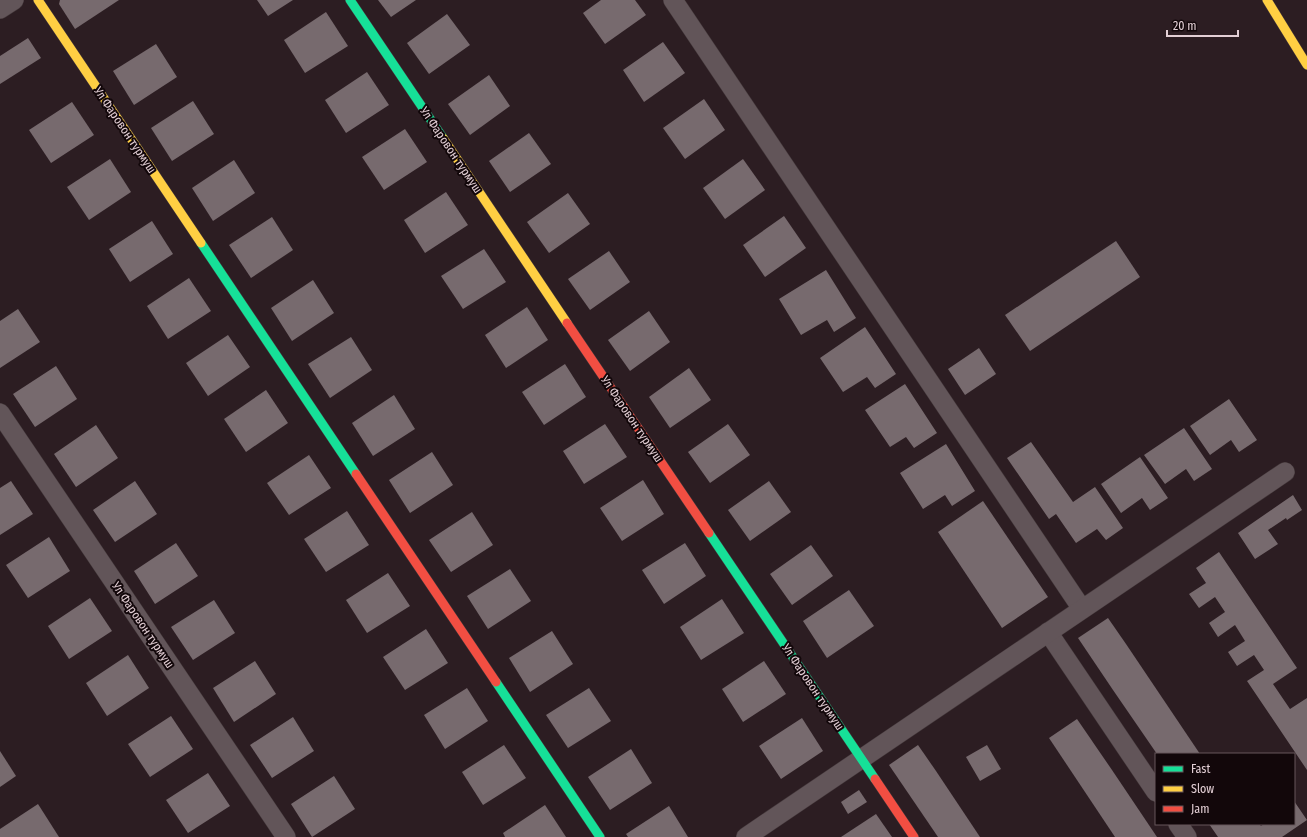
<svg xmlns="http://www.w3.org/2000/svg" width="1307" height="837" font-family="'Fira Sans Condensed',sans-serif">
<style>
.building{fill:#776a6e}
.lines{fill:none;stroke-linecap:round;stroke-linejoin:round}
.street-casing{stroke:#45393c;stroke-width:20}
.fast-casing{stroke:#45393c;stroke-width:10}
.slow-casing{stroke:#45393c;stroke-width:10}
.jam-casing{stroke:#45393c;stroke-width:10}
.street{stroke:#625559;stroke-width:19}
.fast{stroke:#16e098;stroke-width:9}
.slow{stroke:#ffcf43;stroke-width:9}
.jam{stroke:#f24e42;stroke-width:9}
.labels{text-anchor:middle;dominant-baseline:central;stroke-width:4;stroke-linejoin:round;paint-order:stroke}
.street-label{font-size:12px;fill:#e3cfd5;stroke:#12070a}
</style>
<rect width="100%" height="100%" fill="#2c1d22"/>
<!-- building -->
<g class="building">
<path d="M 60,0 L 119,0 L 75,29 L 59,4 Z"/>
<path d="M 257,0 L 293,0 L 268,16 Z"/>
<path d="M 378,0 L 416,0 L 391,17 Z"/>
<path d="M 601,0 L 635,0 L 646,15 L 605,44 L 583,13 Z"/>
<path d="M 326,12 L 348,46 L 305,73 L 284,40 Z"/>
<path d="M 447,14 L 470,45 L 429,74 L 407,43 Z"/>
<path d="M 28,38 L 41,58 L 0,84 L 0,56 Z"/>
<path d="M 663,42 L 685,73 L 644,102 L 623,70 Z"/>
<path d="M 156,44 L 177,77 L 134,105 L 113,71 Z"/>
<path d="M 367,72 L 389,105 L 346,133 L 325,100 Z"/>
<path d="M 489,75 L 510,106 L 470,135 L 448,104 Z"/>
<path d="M 704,99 L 725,130 L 685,159 L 663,128 Z"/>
<path d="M 193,101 L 214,134 L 172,161 L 151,128 Z"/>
<path d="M 72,102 L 94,135 L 51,163 L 29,130 Z"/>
<path d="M 405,129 L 427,162 L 384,190 L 362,157 Z"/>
<path d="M 529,133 L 551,164 L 510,192 L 489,161 Z"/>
<path d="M 110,159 L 131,192 L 89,220 L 67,187 Z"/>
<path d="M 743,159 L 765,190 L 725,219 L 703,188 Z"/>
<path d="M 234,160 L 255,193 L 213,221 L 192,188 Z"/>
<path d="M 446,192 L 468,225 L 425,253 L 404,220 Z"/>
<path d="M 568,193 L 590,224 L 549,253 L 527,222 Z"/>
<path d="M 784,216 L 806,248 L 765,277 L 743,245 Z"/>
<path d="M 272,217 L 293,250 L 251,278 L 229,245 Z"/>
<path d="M 152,221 L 173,254 L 130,282 L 109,249 Z"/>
<path d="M 1116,241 L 1140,277 L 1030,351 L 1005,315 Z"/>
<path d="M 484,249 L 506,282 L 463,309 L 441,276 Z"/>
<path d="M 609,251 L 630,282 L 590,310 L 568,279 Z"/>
<path d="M 826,270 L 856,318 L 834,332 L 827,320 L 801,335 L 779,299 Z"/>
<path d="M 189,278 L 211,311 L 168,339 L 147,306 Z"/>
<path d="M 313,280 L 334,313 L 292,341 L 271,308 Z"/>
<path d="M 527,307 L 548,340 L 506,368 L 485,335 Z"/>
<path d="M 18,309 L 40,342 L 0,368 L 0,321 Z"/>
<path d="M 649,311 L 670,342 L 630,371 L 608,340 Z"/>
<path d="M 865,327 L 896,374 L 875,388 L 867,377 L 843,392 L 820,358 Z"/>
<path d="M 228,335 L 250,367 L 208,396 L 186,363 Z"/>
<path d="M 351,337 L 372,370 L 330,398 L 308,364 Z"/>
<path d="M 979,348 L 996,374 L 965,395 L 948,369 Z"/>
<path d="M 565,364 L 586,397 L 544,425 L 522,392 Z"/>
<path d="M 56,366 L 77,399 L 35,427 L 13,394 Z"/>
<path d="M 689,368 L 711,400 L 670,428 L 649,397 Z"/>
<path d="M 905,384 L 937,433 L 914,448 L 906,437 L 890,447 L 865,410 Z"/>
<path d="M 266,390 L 288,423 L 246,452 L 224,419 Z"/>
<path d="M 394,395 L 415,429 L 373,456 L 352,423 Z"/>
<path d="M 1229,399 L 1257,440 L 1239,452 L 1231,440 L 1210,455 L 1190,426 Z"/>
<path d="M 605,424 L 627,457 L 584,484 L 563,451 Z"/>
<path d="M 728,424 L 750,455 L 710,483 L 688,452 Z"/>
<path d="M 96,425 L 118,458 L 76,487 L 54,454 Z"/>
<path d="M 1184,428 L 1212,469 L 1194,481 L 1186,469 L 1165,484 L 1144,455 Z"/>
<path d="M 1031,442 L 1073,502 L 1095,487 L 1123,528 L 1106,540 L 1097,529 L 1076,543 L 1056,514 L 1049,519 L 1007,458 Z"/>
<path d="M 946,444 L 975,491 L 952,506 L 945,495 L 923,509 L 900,473 Z"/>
<path d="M 432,452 L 453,485 L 410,513 L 389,480 Z"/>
<path d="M 309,455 L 331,488 L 289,515 L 267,483 Z"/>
<path d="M 1140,457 L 1168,498 L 1150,510 L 1142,498 L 1121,513 L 1101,484 Z"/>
<path d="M 643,480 L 664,514 L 622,541 L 600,508 Z"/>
<path d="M 11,481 L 33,514 L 0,535 L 0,488 Z"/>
<path d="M 135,481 L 157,514 L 115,542 L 93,510 Z"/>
<path d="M 769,481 L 791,512 L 750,541 L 728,510 Z"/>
<path d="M 1293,495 L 1302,510 L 1287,520 L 1286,518 L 1268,530 L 1278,544 L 1255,559 L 1238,533 Z"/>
<path d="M 983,501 L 1048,597 L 1002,628 L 938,532 Z"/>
<path d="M 347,511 L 369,545 L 326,572 L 304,539 Z"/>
<path d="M 472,512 L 493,545 L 451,572 L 429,540 Z"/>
<path d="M 49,537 L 70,571 L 28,598 L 6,565 Z"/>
<path d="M 176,543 L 198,576 L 155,604 L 134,571 Z"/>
<path d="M 685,543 L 706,576 L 664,604 L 642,570 Z"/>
<path d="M 811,545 L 833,576 L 792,605 L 770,574 Z"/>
<path d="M 1219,552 L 1297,668 L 1273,684 L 1290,709 L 1307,698 L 1307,770 L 1247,681 L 1264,670 L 1254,655 L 1237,666 L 1228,652 L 1245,641 L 1235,625 L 1218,637 L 1209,623 L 1225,612 L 1215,597 L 1199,608 L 1189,594 L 1206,583 L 1196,568 Z"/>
<path d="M 510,569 L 531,601 L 488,629 L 467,596 Z"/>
<path d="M 388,573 L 410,606 L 367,633 L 346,600 Z"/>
<path d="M 849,590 L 874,626 L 827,658 L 803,621 Z"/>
<path d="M 90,598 L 112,631 L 69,659 L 48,626 Z"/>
<path d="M 722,599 L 744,633 L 701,660 L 680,627 Z"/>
<path d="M 214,600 L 235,633 L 193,660 L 171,627 Z"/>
<path d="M 1108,618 L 1126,644 L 1200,754 L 1157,754 L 1113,690 L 1078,638 Z"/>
<path d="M 426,629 L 448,663 L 405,690 L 383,657 Z"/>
<path d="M 552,631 L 573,664 L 530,692 L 509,658 Z"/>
<path d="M 128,655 L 149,688 L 107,716 L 86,683 Z"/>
<path d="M 255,661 L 276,694 L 234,722 L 213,688 Z"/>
<path d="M 764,661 L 786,694 L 743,722 L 722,689 Z"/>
<path d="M 467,688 L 488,721 L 445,749 L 424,715 Z"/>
<path d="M 589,688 L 611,721 L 568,748 L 546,715 Z"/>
<path d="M 171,716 L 193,749 L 150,777 L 128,744 Z"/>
<path d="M 293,717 L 314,751 L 272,778 L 250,745 Z"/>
<path d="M 802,718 L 823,751 L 781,779 L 759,746 Z"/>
<path d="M 1077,719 L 1112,770 L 1157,837 L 1115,837 L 1049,738 Z"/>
<path d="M 504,745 L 526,778 L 483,805 L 462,772 Z"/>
<path d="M 918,745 L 936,771 L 980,837 L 938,837 L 889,765 Z"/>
<path d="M 987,745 L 1001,769 L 980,781 L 966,757 Z"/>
<path d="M 631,749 L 652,783 L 610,810 L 588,777 Z"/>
<path d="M 0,751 L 16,776 L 0,787 Z"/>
<path d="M 208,773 L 230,806 L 188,833 L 166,800 Z"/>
<path d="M 334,776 L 355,809 L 312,837 L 291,804 Z"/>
<path d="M 859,790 L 867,802 L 848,814 L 841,802 Z"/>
<path d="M 1294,801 L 1307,820 L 1282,837 L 1218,837 L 1209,824 L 1259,824 L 1261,826 L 1264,824 L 1294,824 Z"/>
<path d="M 38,804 L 59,837 L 0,837 L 0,829 Z"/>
<path d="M 545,805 L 566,837 L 505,837 L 503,833 Z"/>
<path d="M 669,806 L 688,837 L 628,837 L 626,834 Z"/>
<path d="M 876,814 L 892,837 L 841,837 Z"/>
</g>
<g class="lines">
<defs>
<g id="street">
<path d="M 673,0 L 1082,609"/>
<path d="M 0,9 L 14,0"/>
<path d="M 0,413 L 286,837"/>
<path d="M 1048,632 L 1156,792"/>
<path d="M 1178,824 L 1187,837"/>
<path d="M 746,837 L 1285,472"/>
</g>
<g id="fast">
<path d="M 350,0 L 443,138"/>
<path d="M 201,243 L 356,474"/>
<path d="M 709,533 L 875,779"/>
<path d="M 496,682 L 600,837"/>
</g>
<g id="slow">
<path d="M 38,0 L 201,243"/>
<path d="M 1267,0 L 1307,65"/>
<path d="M 443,138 L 567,323"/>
</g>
<g id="jam">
<path d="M 567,323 L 709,533"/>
<path d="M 356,474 L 496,682"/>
<path d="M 875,779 L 914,837"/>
</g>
</defs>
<!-- street casing -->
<use href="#street" class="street-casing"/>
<!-- fast casing -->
<use href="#fast" class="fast-casing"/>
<!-- slow casing -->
<use href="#slow" class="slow-casing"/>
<!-- jam casing -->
<use href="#jam" class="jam-casing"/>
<!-- street -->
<use href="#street" class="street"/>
<!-- fast -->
<use href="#fast" class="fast"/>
<!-- slow -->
<use href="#slow" class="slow"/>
<!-- jam -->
<use href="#jam" class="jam"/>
</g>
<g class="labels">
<!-- street labels -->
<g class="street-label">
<text transform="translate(125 130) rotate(56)">Ул Фаровон турмуш</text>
<text transform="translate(451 150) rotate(56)">Ул Фаровон турмуш</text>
<text transform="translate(632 419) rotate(56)">Ул Фаровон турмуш</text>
<text transform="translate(143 625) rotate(56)">Ул Фаровон турмуш</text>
<text transform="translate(813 687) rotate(56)">Ул Фаровон турмуш</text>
</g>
</g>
<!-- legend -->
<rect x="1155" y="753" width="140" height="72" fill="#12070a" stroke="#66575b"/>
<rect x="1163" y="766" width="20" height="6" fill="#16e098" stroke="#66575b"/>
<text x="1191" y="773" font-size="12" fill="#e3cfd5">Fast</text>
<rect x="1163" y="786" width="20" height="6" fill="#ffcf43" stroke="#66575b"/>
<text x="1191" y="793" font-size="12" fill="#e3cfd5">Slow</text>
<rect x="1163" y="806" width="20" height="6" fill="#f24e42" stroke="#66575b"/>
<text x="1191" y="813" font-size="12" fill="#e3cfd5">Jam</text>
<!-- scale -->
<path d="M1167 30v6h71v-6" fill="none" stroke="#e3cfd5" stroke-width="2"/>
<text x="1173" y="30" font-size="12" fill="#e3cfd5" stroke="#12070a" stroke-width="3" paint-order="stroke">20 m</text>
</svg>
